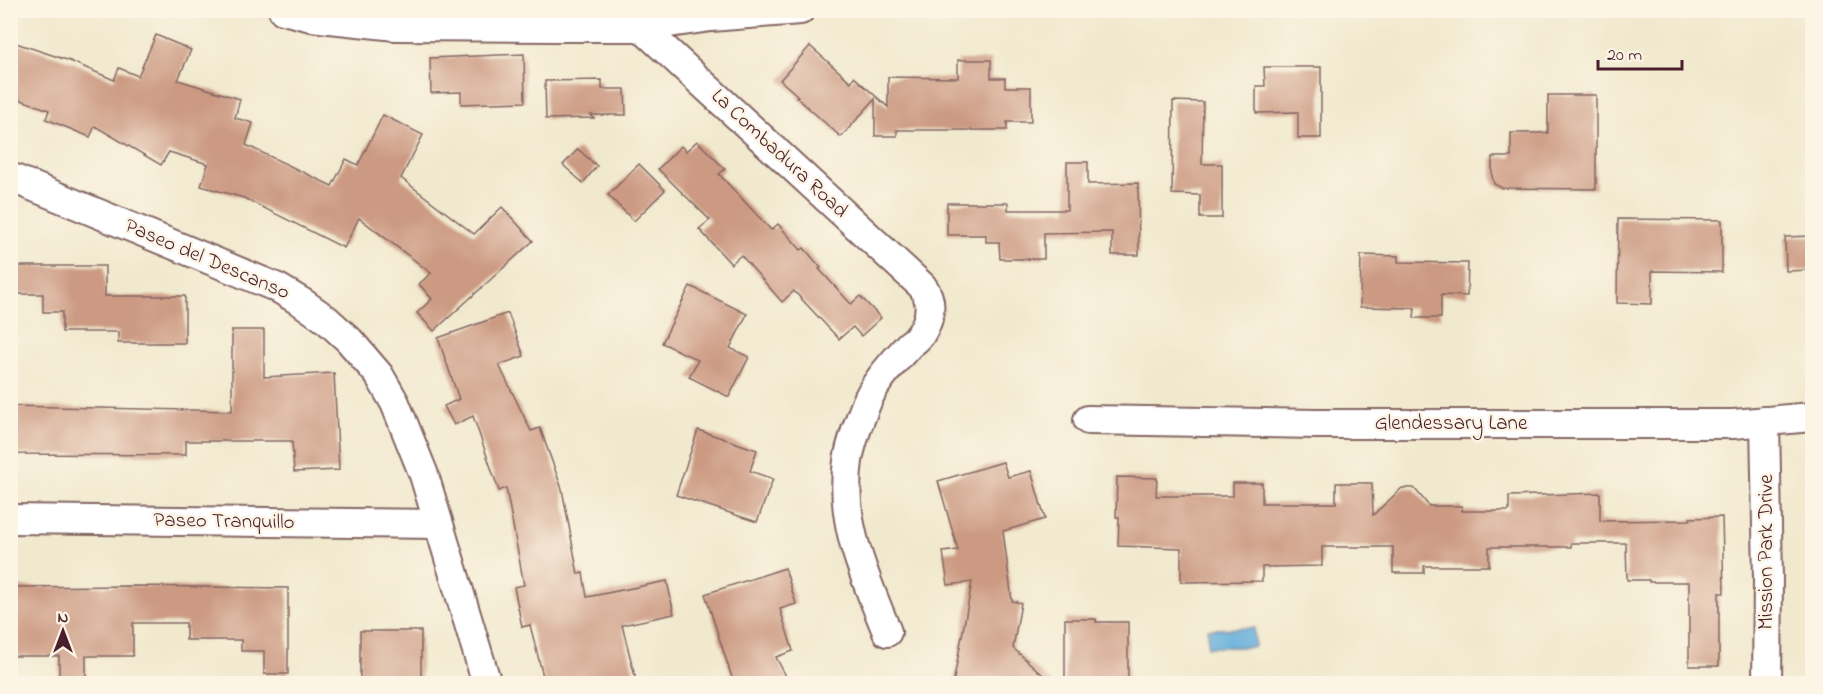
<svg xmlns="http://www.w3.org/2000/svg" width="1823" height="694" font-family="'Indie Flower',sans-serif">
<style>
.water{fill:#64aedc;stroke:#576684;stroke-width:1.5}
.building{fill:#cc9a82}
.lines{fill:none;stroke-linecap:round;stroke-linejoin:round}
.minor-casing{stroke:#846664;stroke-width:32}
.minor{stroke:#fff;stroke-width:28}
.labels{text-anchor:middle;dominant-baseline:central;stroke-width:5;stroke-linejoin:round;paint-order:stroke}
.street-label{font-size:21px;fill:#4a1f2b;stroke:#fcf5e5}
</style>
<rect width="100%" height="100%" fill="#fcf5e5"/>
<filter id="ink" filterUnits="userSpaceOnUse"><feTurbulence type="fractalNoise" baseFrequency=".0167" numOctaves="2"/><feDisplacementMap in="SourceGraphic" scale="12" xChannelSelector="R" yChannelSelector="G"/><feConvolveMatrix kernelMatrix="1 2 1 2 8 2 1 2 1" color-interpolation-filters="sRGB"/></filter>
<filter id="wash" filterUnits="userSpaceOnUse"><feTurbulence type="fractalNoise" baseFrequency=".008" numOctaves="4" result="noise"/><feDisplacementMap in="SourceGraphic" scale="24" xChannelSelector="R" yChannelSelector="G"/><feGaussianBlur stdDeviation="1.35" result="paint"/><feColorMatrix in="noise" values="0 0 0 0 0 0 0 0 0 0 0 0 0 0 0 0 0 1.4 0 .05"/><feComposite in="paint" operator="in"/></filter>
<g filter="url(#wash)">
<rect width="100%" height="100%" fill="#f1e9ce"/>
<!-- water -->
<path class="water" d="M 1254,628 L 1255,647 L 1208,647 L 1208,629 Z"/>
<g id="blocks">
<!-- building -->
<g class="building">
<path d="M 156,35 L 191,50 L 178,80 L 240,99 L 235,118 L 253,123 L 246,145 L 332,186 L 346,159 L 358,165 L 383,115 L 423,135 L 401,178 L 474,234 L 502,207 L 533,241 L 434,331 L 417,313 L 432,299 L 419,284 L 431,273 L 359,218 L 344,248 L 244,198 L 201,186 L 208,164 L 169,152 L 161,165 L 95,126 L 90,137 L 46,119 L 49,110 L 10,96 L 10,41 L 70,61 L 114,80 L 119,68 L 138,76 Z"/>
<path d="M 810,46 L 851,82 L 854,77 L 888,107 L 888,77 L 958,78 L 958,60 L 991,60 L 991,78 L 1005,78 L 1005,87 L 1031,87 L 1031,122 L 1007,122 L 1007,130 L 897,130 L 897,136 L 875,136 L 875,99 L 841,137 L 796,97 L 798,96 L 780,80 Z"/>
<path d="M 524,54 L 525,102 L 461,104 L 461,92 L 431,93 L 430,58 Z"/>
<path d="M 1264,67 L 1321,67 L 1321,138 L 1298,138 L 1298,112 L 1256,113 L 1256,86 L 1265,86 Z"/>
<path d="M 602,80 L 602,89 L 625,89 L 626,115 L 591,115 L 594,118 L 546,119 L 545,81 Z"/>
<path d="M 1548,95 L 1596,95 L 1596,189 L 1502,188 L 1494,184 L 1492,176 L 1492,157 L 1511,157 L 1511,133 L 1548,133 Z"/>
<path d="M 1173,101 L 1203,102 L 1202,164 L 1222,164 L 1222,218 L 1200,218 L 1200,195 L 1172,194 Z"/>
<path d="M 697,141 L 725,169 L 719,174 L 771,230 L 778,224 L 801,250 L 804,248 L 821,268 L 819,269 L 851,304 L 860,296 L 881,318 L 861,336 L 853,327 L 839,339 L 794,291 L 782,302 L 741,255 L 731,264 L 699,229 L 710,220 L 658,169 L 681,146 L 686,151 Z"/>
<path d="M 578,149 L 597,166 L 583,183 L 563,165 Z"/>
<path d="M 1067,162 L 1088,162 L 1088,184 L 1138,183 L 1139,255 L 1112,255 L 1112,232 L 1044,233 L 1044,259 L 1000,259 L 999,242 L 986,242 L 986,235 L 947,235 L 947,203 L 1008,203 L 1008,210 L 1067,210 Z"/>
<path d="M 639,164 L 665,190 L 634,221 L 608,195 Z"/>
<path d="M 1618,219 L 1722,220 L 1722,272 L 1652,271 L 1652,304 L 1617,303 Z"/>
<path d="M 1812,236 L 1812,270 L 1786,271 L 1785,237 Z"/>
<path d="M 1361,255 L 1398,256 L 1398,262 L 1468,263 L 1467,296 L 1441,295 L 1441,318 L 1414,318 L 1415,308 L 1360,307 Z"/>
<path d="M 10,266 L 105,266 L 105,296 L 185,296 L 185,343 L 118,343 L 118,332 L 62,332 L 62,312 L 43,312 L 43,294 L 10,294 Z"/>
<path d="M 690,286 L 747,314 L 730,348 L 749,357 L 729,397 L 689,377 L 698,360 L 662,343 Z"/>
<path d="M 508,313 L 524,356 L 499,365 L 531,431 L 540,428 L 562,489 L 578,574 L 583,573 L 587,597 L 667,581 L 674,614 L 622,625 L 637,684 L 545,684 L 530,625 L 522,627 L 514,587 L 524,585 L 506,488 L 499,491 L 473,416 L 454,425 L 444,406 L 459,399 L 438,338 Z"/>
<path d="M 232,330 L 264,330 L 264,377 L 334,373 L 339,470 L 294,472 L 292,441 L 186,441 L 186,455 L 10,454 L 10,406 L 232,411 Z"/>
<path d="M 698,430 L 757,450 L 750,471 L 773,479 L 757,522 L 676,495 Z"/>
<path d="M 1003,462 L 1008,477 L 1031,471 L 1045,519 L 1003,531 L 1012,601 L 1021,603 L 1013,648 L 1053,684 L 953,684 L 972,582 L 948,585 L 943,552 L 958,550 L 938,481 Z"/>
<path d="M 1117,477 L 1157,478 L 1156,496 L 1233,496 L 1233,483 L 1262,483 L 1262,503 L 1336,503 L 1336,483 L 1372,483 L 1373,515 L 1402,488 L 1414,488 L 1429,506 L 1462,506 L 1462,511 L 1509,511 L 1509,496 L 1600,493 L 1600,521 L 1690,520 L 1690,518 L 1722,517 L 1724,593 L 1719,593 L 1719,666 L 1689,666 L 1689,582 L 1649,582 L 1649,580 L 1627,580 L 1626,543 L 1571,543 L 1571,547 L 1489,547 L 1489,566 L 1424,566 L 1424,573 L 1393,573 L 1393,547 L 1322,547 L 1322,566 L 1262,567 L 1262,581 L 1181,582 L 1181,548 L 1118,546 L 1119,517 L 1116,517 Z"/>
<path d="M 785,568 L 796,604 L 780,609 L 793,651 L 776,657 L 790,684 L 734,684 L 705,594 Z"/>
<path d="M 133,586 L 288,588 L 288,674 L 264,674 L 264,651 L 241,651 L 241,640 L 186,640 L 186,623 L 133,623 L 133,656 L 86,656 L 86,679 L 59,679 L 59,656 L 10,656 L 10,587 Z"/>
<path d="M 1065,619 L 1096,619 L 1096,622 L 1128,622 L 1128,683 L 1065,683 Z"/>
<rect x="360" y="631" width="61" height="53"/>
</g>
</g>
</g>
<g filter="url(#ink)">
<use href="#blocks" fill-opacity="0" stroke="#846664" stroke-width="1.5"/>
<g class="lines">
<defs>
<g id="minor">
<path d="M 283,10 L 311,17 L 396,26 L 562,27 L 641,27 L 711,17 L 800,10"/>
<path d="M 641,27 L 922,286 C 933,300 931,317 922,332 C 919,338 914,341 909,345 C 894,362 874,382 866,404 C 859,422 851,441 848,461 C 839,522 865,577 887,632"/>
<path d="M 10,177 L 278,288 L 303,303 L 327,320 L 349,340 L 379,375 L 395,403 L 424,475 L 487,684"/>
<path d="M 1088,420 L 1316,424 L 1733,424 L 1812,417"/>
<path d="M 1765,421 L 1768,579 L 1767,684"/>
<path d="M 10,519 L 438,524"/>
</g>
</defs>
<!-- minor casing -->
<use href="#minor" class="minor-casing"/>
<!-- minor -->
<use href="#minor" class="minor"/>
</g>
</g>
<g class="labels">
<!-- street labels -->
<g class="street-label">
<text transform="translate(779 154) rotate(43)">La Combadura Road</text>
<text transform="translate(207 260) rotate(23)">Paseo del Descanso</text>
<text x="1451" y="424">Glendessary Lane</text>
<text transform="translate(224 522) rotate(1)">Paseo Tranquillo</text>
<text transform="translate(1767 552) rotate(-90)">Mission Park Drive</text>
</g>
</g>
<!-- margin -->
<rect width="1823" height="694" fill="none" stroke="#fcf5e5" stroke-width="36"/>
<!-- north arrow -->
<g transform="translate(63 631)" stroke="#fcf5e5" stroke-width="4.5" paint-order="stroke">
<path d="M0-4.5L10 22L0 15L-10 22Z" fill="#4a1f2b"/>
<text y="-9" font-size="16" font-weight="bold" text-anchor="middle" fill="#4a1f2b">N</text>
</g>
<!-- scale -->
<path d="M1598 60v9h84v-9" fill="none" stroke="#4a1f2b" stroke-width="3"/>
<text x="1607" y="60" font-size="18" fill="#4a1f2b" stroke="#fcf5e5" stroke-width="4.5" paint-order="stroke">20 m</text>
</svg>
